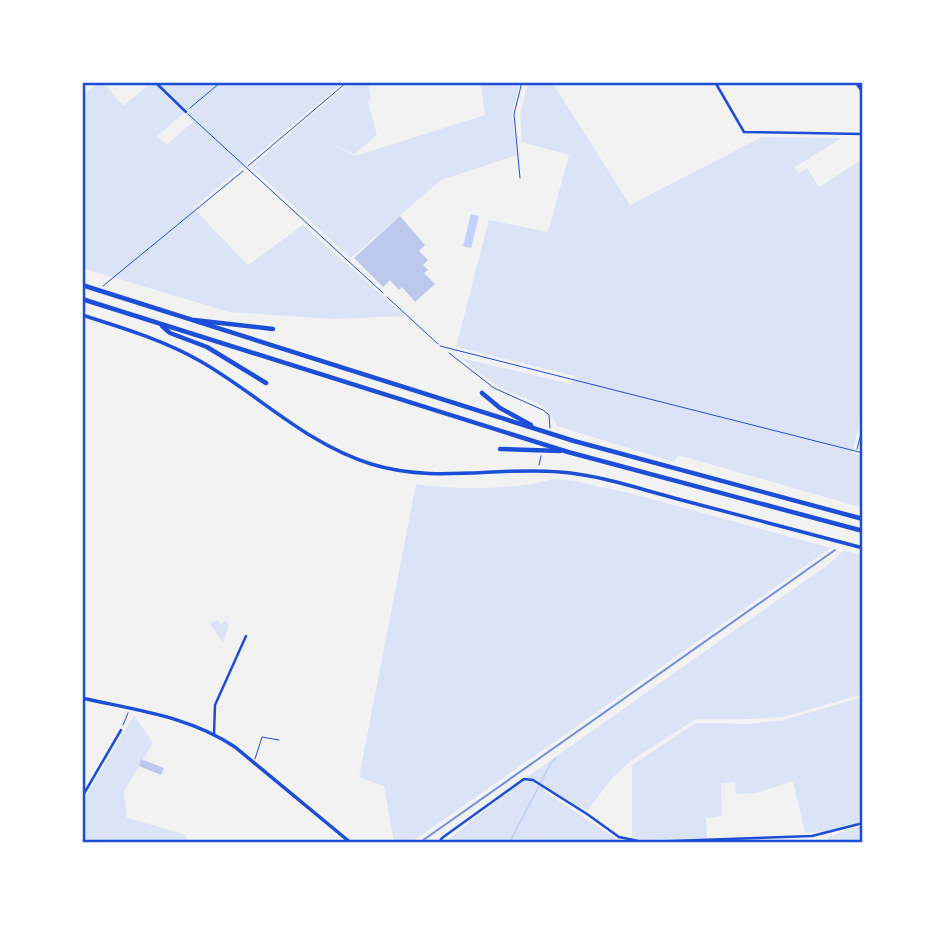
<svg xmlns="http://www.w3.org/2000/svg" width="945" height="925" font-family="'DejaVu Sans',sans-serif">
<style>
.green{fill:#dbe4f7;fill-rule:evenodd}
.water{fill:#bfd3fe}
.lines{fill:none;stroke-linecap:round;stroke-linejoin:round}
.stream{stroke:#bfd3fe;stroke-width:2}
.building{fill:#bdc9ec}
.path{stroke:#1d4ed8;stroke-width:1}
.service{stroke:#1d4ed8;stroke-width:1}
.minor{stroke:#1d4ed8;stroke-width:2.5}
.tertiary{stroke:#1d4ed8;stroke-width:3.5}
.secondary{stroke:#1d4ed8;stroke-width:3.5}
.motorway{stroke:#1d4ed8;stroke-width:4.5}
.rail{stroke:#7290e2;stroke-width:2}
.neatline{fill:none;stroke:#1d4ed8;stroke-width:2.5}
</style>
<rect width="100%" height="100%" fill="#f2f2f2"/>
<!-- green -->
<g class="green">
<path d="M 99,82 L 103,82 L 123,106 L 153,82 L 344,82 L 193,208 L 248,265 L 303,225 L 405,316 L 334,319 L 229,312 L 82,268 L 82,96 ZM 184,113 L 193,122 L 166,145 L 157,136 Z"/>
<path d="M 350,82 L 368,82 L 371,98 L 368,101 L 377,135 L 354,154 L 333,145 L 355,156 L 485,115 L 481,82 L 520,82 L 512,114 L 517,155 L 441,180 L 351,258 L 251,167 Z"/>
<path d="M 528,82 L 552,82 L 630,205 L 762,137 L 842,138 L 795,167 L 799,173 L 807,168 L 819,187 L 863,159 L 863,411 L 852,453 L 863,456 L 863,508 L 678,455 L 674,462 L 557,426 C 545,396 520,401 496,385 C 484,377 473,367 461,358 L 571,384 L 574,376 L 456,347 L 489,220 L 548,232 L 569,155 L 522,142 L 520,115 Z"/>
<path d="M 554,479 L 574,481 L 629,493 L 831,548 L 410,843 L 394,843 L 384,786 L 359,777 L 416,484 C 456,490 515,490 554,479 Z"/>
<path d="M 844,550 L 863,556 L 863,694 L 783,717 L 747,719 L 696,719 L 632,760 L 613,777 L 588,810 L 583,809 L 546,787 L 544,791 L 618,840 L 634,843 L 444,843 L 524,779 L 829,564 Z"/>
<path d="M 217,620 L 221,624 L 225,620 L 229,625 L 223,643 L 210,624 Z"/>
<path d="M 863,697 L 863,821 L 827,831 L 805,833 L 793,781 L 757,793 L 736,794 L 735,782 L 721,783 L 722,816 L 706,818 L 707,839 L 644,840 L 632,838 L 632,765 L 696,723 L 748,724 L 784,720 Z"/>
<path d="M 134,715 L 153,743 L 124,791 L 127,818 L 184,834 L 190,843 L 82,843 L 82,802 Z"/>
<path d="M 863,825 L 863,843 L 829,843 L 828,837 Z"/>
</g>
<!-- water -->
<path class="water" d="M 471,214 L 479,216 L 471,248 L 463,246 Z"/>
<g class="lines">
<!-- stream -->
<g class="stream">
<path d="M 541,782 L 551,763 L 556,758"/>
<path d="M 509,843 L 538,788"/>
</g>
</g>
<!-- building -->
<g class="building">
<path d="M 400,216 L 425,245 L 419,251 L 428,260 L 423,265 L 428,270 L 424,273 L 435,284 L 415,302 L 402,287 L 399,290 L 390,280 L 383,287 L 354,258 Z"/>
<path d="M 141,759 L 164,768 L 161,775 L 139,766 Z"/>
</g>
<g class="lines">
<!-- path -->
<g class="path">
<path d="M 190,108 L 221,82"/>
<path d="M 103,286 L 243,171"/>
<path d="M 387,297 L 438,344"/>
<path d="M 449,353 L 494,388 L 543,410 L 549,415 L 550,428"/>
<path d="M 539,465 L 541,456"/>
<path d="M 123,725 L 128,713"/>
</g>
<!-- service -->
<g class="service">
<path d="M 188,114 L 383,293"/>
<path d="M 248,166 L 347,82"/>
<path d="M 520,178 L 514,114 L 522,82"/>
<path d="M 440,346 L 863,453"/>
<path d="M 857,449 L 863,426"/>
<path d="M 255,759 L 262,737 L 279,740"/>
</g>
<!-- minor -->
<g class="minor">
<path d="M 155,82 L 186,112"/>
<path d="M 715,82 L 744,132 L 863,134"/>
<path d="M 214,734 L 215,705 L 246,636"/>
<path d="M 82,797 L 121,730"/>
<path d="M 439,843 L 442,838 L 524,779 L 533,780 L 587,814 L 619,837 L 643,842 L 812,836 L 863,823"/>
</g>
<!-- tertiary -->
<path class="tertiary" d="M 82,698 C 135,710 189,716 235,747 L 351,843"/>
<!-- secondary -->
<g class="secondary">
<path d="M 856,82 L 863,92"/>
<path d="M 82,315 C 123,328 163,340 200,361 C 258,394 306,444 371,464 C 436,484 496,466 560,472 C 599,475 637,488 674,498 C 737,515 800,531 863,548"/>
</g>
<!-- motorway -->
<g class="motorway">
<path d="M 82,285 L 574,441 L 863,519"/>
<path d="M 82,299 L 568,452 L 863,531"/>
<path d="M 194,320 L 273,329"/>
<path d="M 162,326 L 170,333 L 207,347 L 266,383"/>
<path d="M 482,393 L 500,408 L 531,425"/>
<path d="M 500,449 L 560,451"/>
</g>
<!-- rail -->
<path class="rail" d="M 419,843 L 835,550"/>
</g>
<!-- border -->
<rect width="945" height="925" fill="none" stroke="#ffffff" stroke-width="168"/>
<rect x="84" y="84" width="777" height="757" class="neatline"/>
</svg>
